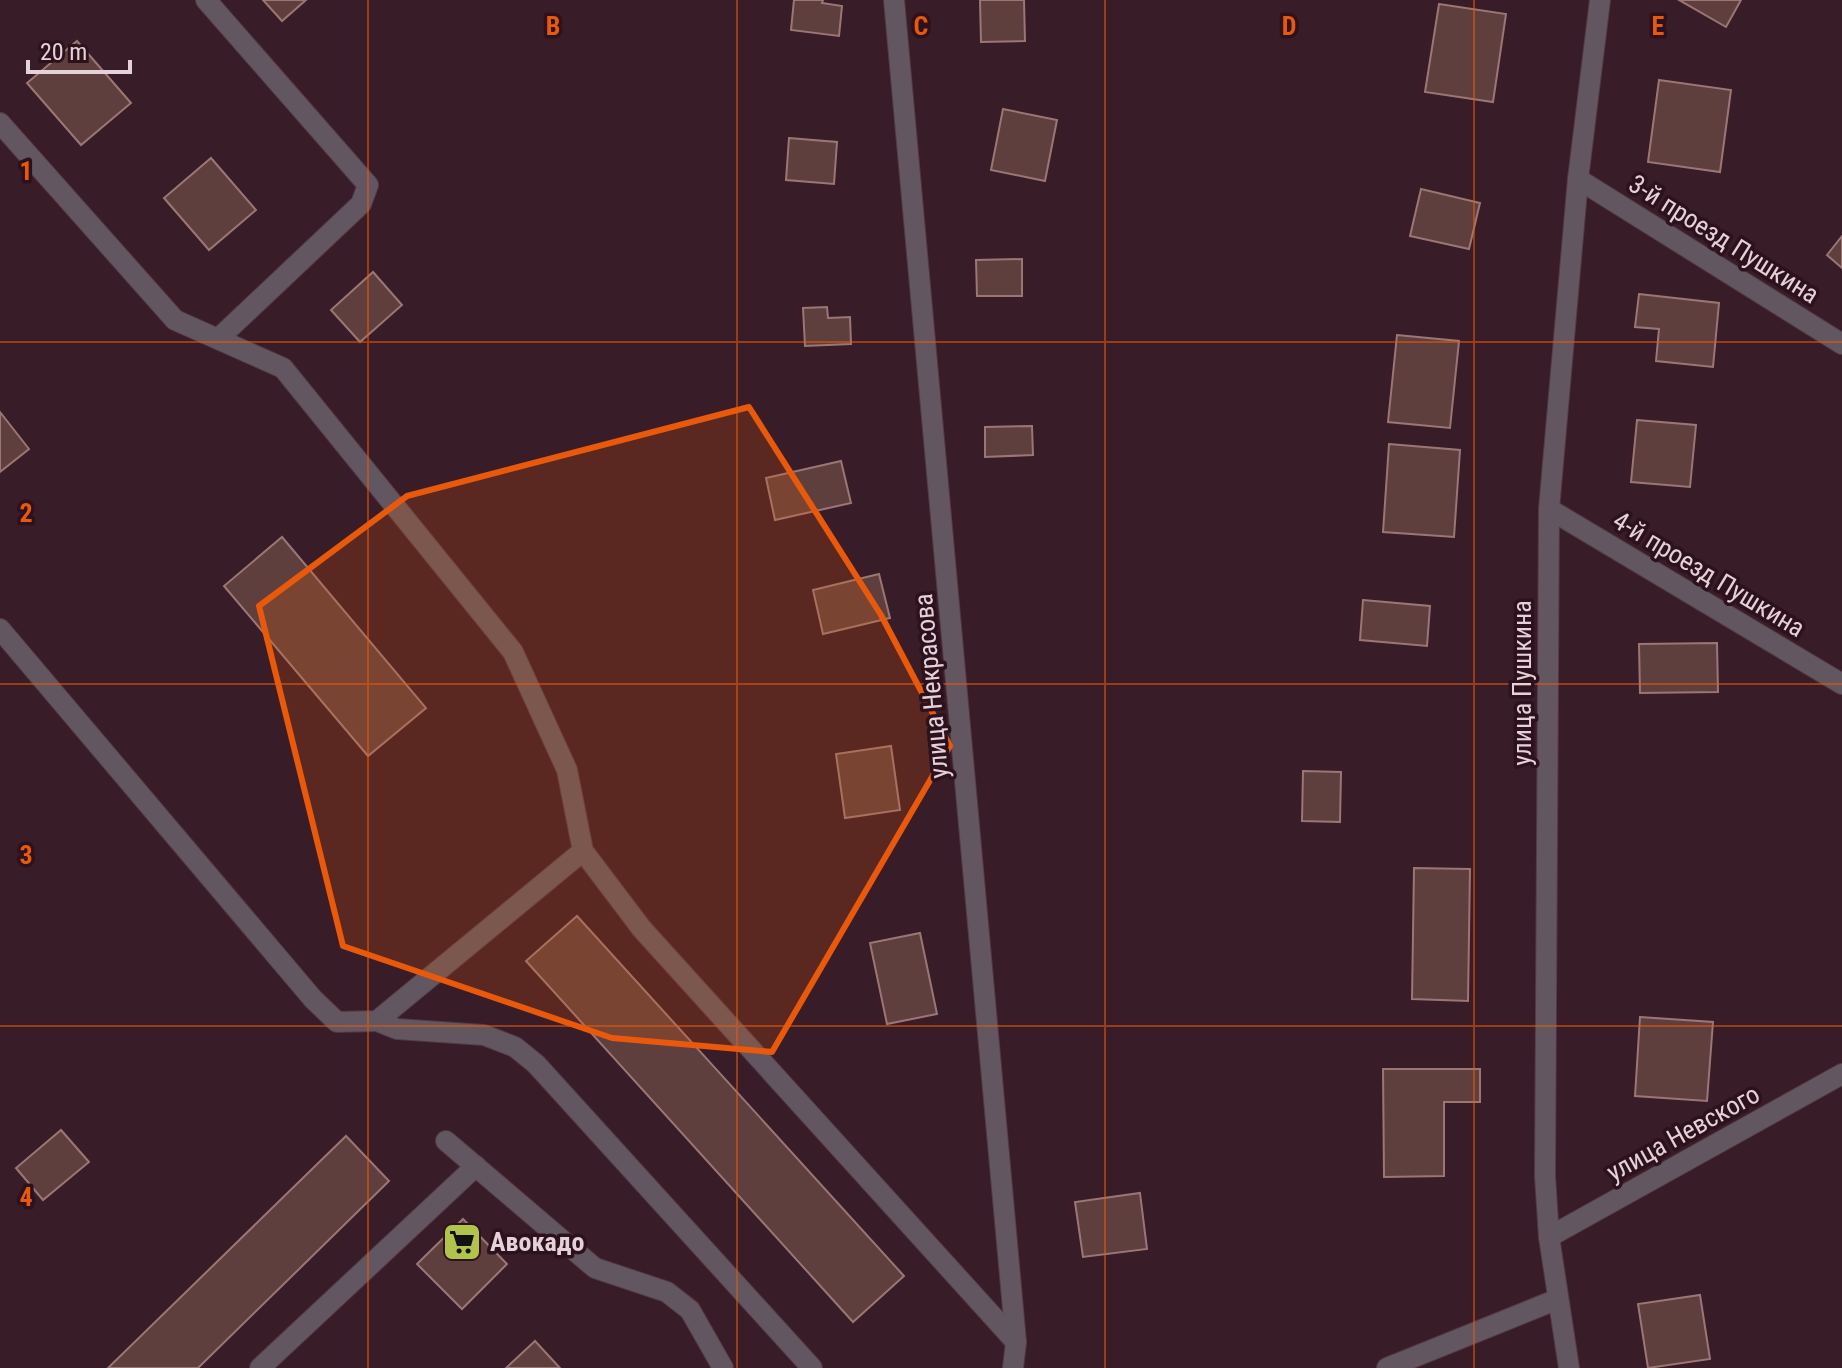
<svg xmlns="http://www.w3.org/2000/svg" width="1842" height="1368" font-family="'Roboto Condensed',sans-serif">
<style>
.building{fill:#5f3f3e;stroke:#9b7675;stroke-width:2}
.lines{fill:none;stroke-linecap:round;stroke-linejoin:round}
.minor-casing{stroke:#543943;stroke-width:22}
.minor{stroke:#625760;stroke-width:20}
.marked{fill:#e8590c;fill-opacity:0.2;stroke:#e8590c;stroke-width:6;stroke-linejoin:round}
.grid{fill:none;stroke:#e8590c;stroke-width:2;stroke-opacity:0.55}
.labels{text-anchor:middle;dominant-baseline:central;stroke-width:7;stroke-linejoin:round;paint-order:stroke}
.street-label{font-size:26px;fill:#e5d1d8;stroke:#2d121d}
.poi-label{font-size:26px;font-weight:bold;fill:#e5d1d8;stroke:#2d121d;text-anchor:start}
.grid-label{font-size:26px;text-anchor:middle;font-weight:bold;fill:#e8590c;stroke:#2d121d;stroke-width:7;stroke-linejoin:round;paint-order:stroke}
</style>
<rect width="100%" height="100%" fill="#381c27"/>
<!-- building -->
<g class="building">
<path d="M 263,0 L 306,0 L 282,21 Z"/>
<path d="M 794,0 L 823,0 L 822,3 L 842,6 L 839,36 L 791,30 Z"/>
<path d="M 980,0 L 1024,0 L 1025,41 L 981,42 Z"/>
<path d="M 1679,0 L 1741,0 L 1726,27 Z"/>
<path d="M 1439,4 L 1506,14 L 1493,102 L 1425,92 Z"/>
<path d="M 77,41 L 131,103 L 81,145 L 27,83 Z"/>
<path d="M 1659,80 L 1731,90 L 1720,172 L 1648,162 Z"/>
<path d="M 1003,109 L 1057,120 L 1045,181 L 991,170 Z"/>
<path d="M 789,138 L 837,142 L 834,184 L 786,180 Z"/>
<path d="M 211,158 L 256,210 L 209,250 L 164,198 Z"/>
<path d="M 1421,189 L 1480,203 L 1469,249 L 1410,236 Z"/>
<path d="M 1842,236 L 1842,268 L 1827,255 Z"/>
<path d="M 1022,259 L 1022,296 L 977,296 L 976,260 Z"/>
<path d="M 373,272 L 402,305 L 360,342 L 331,310 Z"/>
<path d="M 1639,294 L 1719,303 L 1713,367 L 1656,361 L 1659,329 L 1635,327 Z"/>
<path d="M 827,307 L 828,318 L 850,317 L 851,344 L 805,346 L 803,308 Z"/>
<path d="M 1397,335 L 1459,341 L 1450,428 L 1388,422 Z"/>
<path d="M 0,412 L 29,449 L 0,472 Z"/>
<path d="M 1637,420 L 1696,425 L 1690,487 L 1631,482 Z"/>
<path d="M 1032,426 L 1033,455 L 985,457 L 985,427 Z"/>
<path d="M 1389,444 L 1460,450 L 1454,537 L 1383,532 Z"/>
<path d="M 841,461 L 851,503 L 775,520 L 766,478 Z"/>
<path d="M 282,537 L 426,708 L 368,756 L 224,586 Z"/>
<path d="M 879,574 L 890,618 L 823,634 L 813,590 Z"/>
<path d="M 1363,600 L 1430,606 L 1427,646 L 1360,640 Z"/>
<path d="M 1717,643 L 1718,692 L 1640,693 L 1639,644 Z"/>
<path d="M 891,746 L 900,810 L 845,818 L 836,754 Z"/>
<path d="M 1303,771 L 1341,772 L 1340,822 L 1302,821 Z"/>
<path d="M 1414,868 L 1470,869 L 1468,1001 L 1412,999 Z"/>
<path d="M 577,916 L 904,1276 L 853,1322 L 526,961 Z"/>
<path d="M 920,933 L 937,1014 L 887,1024 L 870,943 Z"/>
<path d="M 1640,1017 L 1713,1022 L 1707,1101 L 1635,1096 Z"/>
<path d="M 1383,1069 L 1480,1069 L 1480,1102 L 1444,1102 L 1444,1176 L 1384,1177 Z"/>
<path d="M 61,1130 L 89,1162 L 43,1200 L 16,1168 Z"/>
<path d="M 346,1136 L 389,1181 L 198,1368 L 108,1368 Z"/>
<path d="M 1140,1193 L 1147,1249 L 1083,1257 L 1075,1202 Z"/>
<path d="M 463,1219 L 507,1264 L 462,1309 L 417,1264 Z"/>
<path d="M 1700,1295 L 1710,1359 L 1648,1368 L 1638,1304 Z"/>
<path d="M 535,1341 L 560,1368 L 506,1368 Z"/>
</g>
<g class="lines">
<defs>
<g id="minor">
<path d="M 206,0 L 368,185 L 361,204 L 218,339"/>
<path d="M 894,0 L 1016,1342 L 1013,1368"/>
<path d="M 0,123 L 175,320 L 283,368 L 513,652 L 567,770 L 583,851 L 642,929 L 1016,1342"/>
<path d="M 1578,179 L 1842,344"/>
<path d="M 1549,509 L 1842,684"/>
<path d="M 0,629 L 313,999 L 337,1022 L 377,1021 L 583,851"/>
<path d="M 377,1021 L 397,1029 L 484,1035 L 515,1047 L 536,1064 L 812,1368"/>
<path d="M 446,1141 L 595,1268 L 667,1292 L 690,1310 L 723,1368"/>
<path d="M 1549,1237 L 1842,1074"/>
<path d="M 260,1368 L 476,1166"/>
<path d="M 1387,1368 L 1558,1299"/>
<path d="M 1569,1368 L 1549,1237 L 1545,1176 L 1549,509 L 1578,179 L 1600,0"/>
</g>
</defs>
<!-- minor casing -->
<use href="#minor" class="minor-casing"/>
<!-- minor -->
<use href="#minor" class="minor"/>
</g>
<!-- marked area -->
<path class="marked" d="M 749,407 L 881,615 L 950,746 L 772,1052 L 612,1038 L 343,946 L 259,606 L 407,496 Z"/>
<!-- grid -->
<path class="grid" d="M 368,0 L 368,1368M 737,0 L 737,1368M 1105,0 L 1105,1368M 1474,0 L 1474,1368M 0,342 L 1842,342M 0,684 L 1842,684M 0,1026 L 1842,1026"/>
<!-- icons -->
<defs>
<symbol id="supermarket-square" viewBox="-11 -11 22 22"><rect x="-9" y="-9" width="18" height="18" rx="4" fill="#b2c34c" stroke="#2d121d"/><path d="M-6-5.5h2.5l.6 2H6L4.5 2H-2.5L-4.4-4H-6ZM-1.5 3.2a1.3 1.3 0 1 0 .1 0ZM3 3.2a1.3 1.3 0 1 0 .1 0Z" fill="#111"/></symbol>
</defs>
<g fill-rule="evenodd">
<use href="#supermarket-square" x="440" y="1220" width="44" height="44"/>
</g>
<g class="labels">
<!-- street labels -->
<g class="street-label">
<text transform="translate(1724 239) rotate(32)">3-й проезд Пушкина</text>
<text transform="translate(1709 574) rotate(31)">4-й проезд Пушкина</text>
<text transform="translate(1522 683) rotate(-90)">улица Пушкина</text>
<text transform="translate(931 686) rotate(-95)">улица Некрасова</text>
<text transform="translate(1683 1133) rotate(-29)">улица Невского</text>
</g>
<!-- poi labels -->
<g class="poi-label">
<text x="490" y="1242">Авокадо</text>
</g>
</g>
<g class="grid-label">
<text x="553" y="35">B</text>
<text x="921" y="35">C</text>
<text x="1289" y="35">D</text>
<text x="1658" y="35">E</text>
<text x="26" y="180">1</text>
<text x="26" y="522">2</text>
<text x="26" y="864">3</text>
<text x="26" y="1206">4</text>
</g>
<!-- scale -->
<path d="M28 60v12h102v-12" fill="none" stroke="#e5d1d8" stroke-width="4"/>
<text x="40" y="60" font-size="24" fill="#e5d1d8" stroke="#2d121d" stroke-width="6" paint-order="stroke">20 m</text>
</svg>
